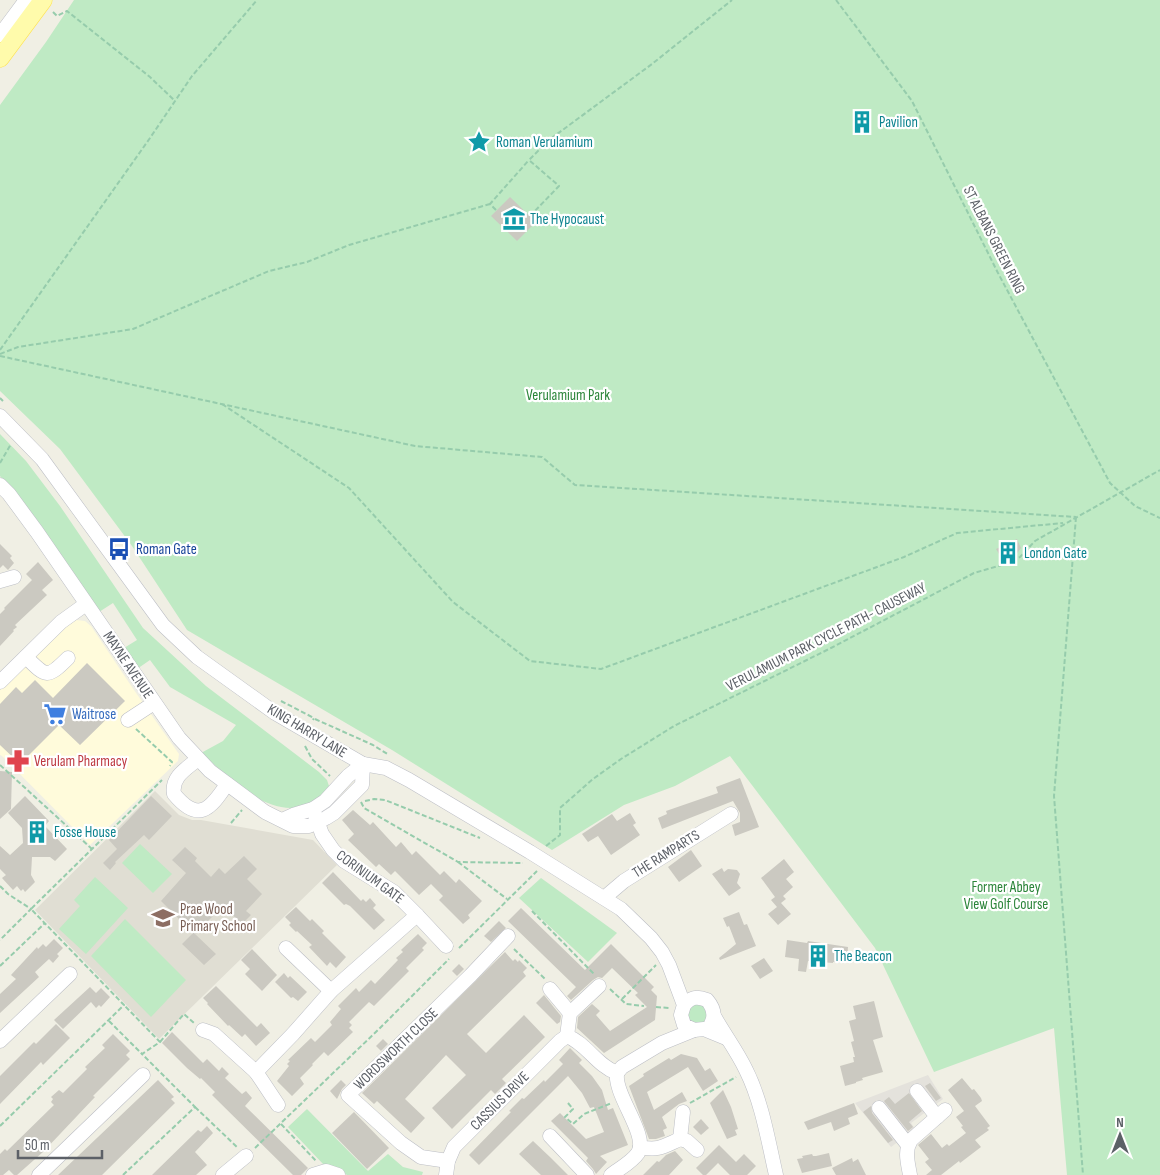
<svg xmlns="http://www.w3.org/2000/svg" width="1160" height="1175" font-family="'Sofia Sans Condensed',sans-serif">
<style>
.commercial{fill:#fffbdb}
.industrial{fill:#e4e2dc}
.education{fill:#e0ded3}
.green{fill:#bfeac4}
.building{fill:#cbc9c1}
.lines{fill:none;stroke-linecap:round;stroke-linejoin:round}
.minor-casing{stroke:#bcbec5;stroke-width:15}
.major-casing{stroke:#ffe24f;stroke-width:19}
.path{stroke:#96ccac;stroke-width:2;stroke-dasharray:5 2.5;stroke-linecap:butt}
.minor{stroke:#fff;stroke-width:14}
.major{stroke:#fffbab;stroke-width:18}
.labels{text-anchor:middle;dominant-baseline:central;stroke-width:4.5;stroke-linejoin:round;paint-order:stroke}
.culture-label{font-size:15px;fill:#0d838f;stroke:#fff;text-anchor:start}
.street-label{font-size:15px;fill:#5c6067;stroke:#fff}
.park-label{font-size:15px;fill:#2c853a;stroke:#fff}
.transit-label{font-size:15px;fill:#164399;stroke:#fff;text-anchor:start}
.shop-label{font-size:15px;fill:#366cbe;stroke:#fff;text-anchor:start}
.health-label{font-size:15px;fill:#be3a42;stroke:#fff;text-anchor:start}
.education-label{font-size:15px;fill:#785e54;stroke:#fff;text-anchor:start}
</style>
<rect width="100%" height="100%" fill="#f0efe4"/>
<!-- commercial -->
<path class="commercial" d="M 76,620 L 85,621 L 91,626 L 134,690 L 179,754 L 178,761 L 90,845 L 2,756 L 0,755 L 0,690 L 69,623 Z"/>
<!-- industrial -->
<path class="industrial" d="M 928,1075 L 943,1099 L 911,1123 L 915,1129 L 891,1147 L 855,1103 Z"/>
<!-- education -->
<path class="education" d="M 155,791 L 179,815 L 192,820 L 201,820 L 313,840 L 337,865 L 159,1039 L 35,910 Z"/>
<!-- green -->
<g class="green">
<path d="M 74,0 L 1160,0 L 1160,1175 L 1067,1175 L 1054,1028 L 934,1072 L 875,948 L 730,756 L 675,786 L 624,805 L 552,850 L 392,750 L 187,630 L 132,546 L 60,449 L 0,391 L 0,105 L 46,42 Z"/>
<path d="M 0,434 L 26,461 L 60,506 L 143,628 L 206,686 L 319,772 L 327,780 L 329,786 C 324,792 319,798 313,803 C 308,807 298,808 291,808 C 255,807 227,775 201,753 L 223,741 L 236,725 L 170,687 L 150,660 L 137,669 L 124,648 L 137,640 L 113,603 L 99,612 L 24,506 L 0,476 Z"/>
<path d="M 140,844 L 172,874 L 153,893 L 122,863 Z"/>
<path d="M 95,877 L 128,908 L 86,954 L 59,929 L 80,906 L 74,900 Z"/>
<path d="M 541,878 L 617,933 L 588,962 L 519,898 Z"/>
<path d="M 125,919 L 186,980 L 151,1017 L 91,956 Z"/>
<path d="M 694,1004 L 703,1005 L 708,1012 L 704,1024 L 700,1026 L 688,1022 L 687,1009 Z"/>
<path d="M 307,1109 L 368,1171 L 388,1154 L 403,1167 L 423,1172 L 422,1175 L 347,1175 L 337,1168 L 324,1165 L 288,1127 Z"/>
</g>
<!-- building -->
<g class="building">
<circle cx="862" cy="122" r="9"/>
<path d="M 510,197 L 536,222 L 517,241 L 491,216 Z"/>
<path d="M 1017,539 L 1021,548 L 1014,557 L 1002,559 L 996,549 Z"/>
<path d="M 0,544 L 12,556 L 10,558 L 14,563 L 8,570 L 3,565 L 0,568 Z"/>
<path d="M 38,562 L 53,580 L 42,590 L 47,595 L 15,625 L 17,627 L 13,630 L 14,631 L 0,646 L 0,614 L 5,609 L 4,608 L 32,580 L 26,574 Z"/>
<path d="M 87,663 L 125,701 L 80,745 L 59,725 L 20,764 L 0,745 L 0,704 L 16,687 L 22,693 L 35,680 L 53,698 Z"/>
<path d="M 0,771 L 12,772 L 11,809 L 0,819 Z"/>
<path d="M 740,778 L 759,827 L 735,836 L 732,825 L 740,822 L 740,813 L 733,801 L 662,829 L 658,818 L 667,814 L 666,811 L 718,793 L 716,787 Z"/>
<path d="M 25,796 L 49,821 L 45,826 L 67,849 L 55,861 L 50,857 L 32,857 L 31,875 L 35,882 L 25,892 L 23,889 L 21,891 L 17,886 L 13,890 L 2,878 L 6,875 L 0,869 L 0,846 L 10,855 L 23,843 L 22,828 L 8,813 Z"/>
<path d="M 151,796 L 172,816 L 149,840 L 144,835 L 115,862 L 116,863 L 110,870 L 103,863 L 117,849 L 109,840 Z"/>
<path d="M 353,810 L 370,825 L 373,822 L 396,847 L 401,842 L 412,855 L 416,851 L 440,875 L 444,871 L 456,883 L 459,879 L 482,901 L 468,915 L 470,918 L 463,924 L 439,900 L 443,896 L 431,884 L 419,895 L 395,871 L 391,875 L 379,864 L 376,867 L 348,840 L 354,834 L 342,820 Z"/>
<path d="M 630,813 L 636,823 L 633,825 L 640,835 L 611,855 L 598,836 L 588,842 L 582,834 L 612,814 L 617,821 Z"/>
<path d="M 185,847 L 197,858 L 195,861 L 211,877 L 219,868 L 225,874 L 244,856 L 257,869 L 247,879 L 262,894 L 246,911 L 251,915 L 242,924 L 223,906 L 195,934 L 216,954 L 204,965 L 182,944 L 193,933 L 161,901 L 186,873 L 172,860 Z"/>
<path d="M 691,850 L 702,866 L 679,882 L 668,867 Z"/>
<path d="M 784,859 L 794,872 L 786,879 L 793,887 L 783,896 L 786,899 L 781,903 L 791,914 L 778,925 L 768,914 L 777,907 L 771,900 L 775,897 L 761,878 Z"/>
<path d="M 722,868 L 724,872 L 728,869 L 737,870 L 740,874 L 737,883 L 741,888 L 729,896 L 712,874 Z"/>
<path d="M 333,872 L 361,901 L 363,899 L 366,902 L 370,898 L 376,905 L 373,908 L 385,920 L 374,930 L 350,906 L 346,904 L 344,905 L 322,883 Z"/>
<path d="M 296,907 L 310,921 L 312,919 L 324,931 L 322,933 L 346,957 L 336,968 L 330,962 L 327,966 L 309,947 L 312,945 L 297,931 L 296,932 L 289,925 L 291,923 L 285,917 Z"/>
<path d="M 521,908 L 585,970 L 611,944 L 654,987 L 651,990 L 657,996 L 655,1020 L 604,1053 L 577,1028 L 578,1017 L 592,1004 L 600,1011 L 596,1015 L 610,1031 L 647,1007 L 635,995 L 638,993 L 612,968 L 602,978 L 598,977 L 593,980 L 571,1000 L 567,996 L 576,987 L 508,921 Z"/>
<path d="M 739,912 L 744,925 L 747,924 L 756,946 L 720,960 L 719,958 L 736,944 L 729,926 L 727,927 L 723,918 Z"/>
<path d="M 499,921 L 506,928 L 491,942 L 484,936 Z"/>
<path d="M 418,934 L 427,943 L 422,948 L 424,950 L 406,968 L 409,971 L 374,1006 L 369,1002 L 349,1022 L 352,1025 L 349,1028 L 353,1032 L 328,1056 L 324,1052 L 312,1064 L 313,1065 L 300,1078 L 304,1084 L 292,1096 L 277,1081 L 289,1066 L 287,1064 L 290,1061 L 288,1060 L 311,1038 L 315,1042 L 332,1025 L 330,1022 L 341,1009 L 338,1006 L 356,988 L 359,992 L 371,980 L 375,984 L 398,960 L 396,958 L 403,952 L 401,950 Z"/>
<path d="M 54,939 L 63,948 L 57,954 L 59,956 L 53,963 L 49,959 L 35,972 L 39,977 L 0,1013 L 0,994 L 16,979 L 11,975 L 37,947 L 38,949 L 43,944 L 46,947 Z"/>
<path d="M 787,940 L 807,943 L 808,941 L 848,947 L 847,960 L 845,960 L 844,963 L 833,962 L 833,963 L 808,961 L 806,972 L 798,971 L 799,959 L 785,957 Z"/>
<path d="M 252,949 L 277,975 L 262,991 L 245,974 L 250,969 L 241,960 Z"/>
<path d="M 505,952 L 513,961 L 515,959 L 518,962 L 519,960 L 527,968 L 523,972 L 526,976 L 467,1034 L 486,1053 L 524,1015 L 545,1037 L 502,1079 L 506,1083 L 495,1094 L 491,1090 L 452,1129 L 432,1108 L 466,1075 L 446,1055 L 405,1099 L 425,1118 L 411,1133 L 377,1101 L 374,1104 L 362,1093 Z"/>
<path d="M 764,958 L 773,971 L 760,979 L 751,966 Z"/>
<path d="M 459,964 L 464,969 L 457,976 L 452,971 Z"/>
<path d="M 284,973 L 288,978 L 290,976 L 307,992 L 298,1001 L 293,997 L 291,998 L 275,982 Z"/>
<path d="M 216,986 L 257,1027 L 261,1023 L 270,1033 L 256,1046 L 245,1034 L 242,1037 L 229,1025 L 228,1026 L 207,1004 L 208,1003 L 203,998 Z"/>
<path d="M 90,987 L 96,993 L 101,988 L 110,997 L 101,1007 L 99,1005 L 96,1008 L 91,1002 L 63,1029 L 54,1020 Z"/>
<path d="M 544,995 L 561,1016 L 560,1022 L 557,1024 L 536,1003 Z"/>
<path d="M 874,1001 L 883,1037 L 873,1040 L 883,1072 L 862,1078 L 863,1080 L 856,1082 L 856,1083 L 845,1086 L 840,1066 L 854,1062 L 853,1057 L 855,1057 L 851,1042 L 854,1041 L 849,1021 L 856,1019 L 853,1006 Z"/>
<path d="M 56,1024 L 70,1038 L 43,1065 L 41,1062 L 0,1104 L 0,1076 L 34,1042 L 36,1044 Z"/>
<path d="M 172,1032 L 203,1063 L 207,1059 L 219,1071 L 222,1067 L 229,1074 L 225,1078 L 242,1094 L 246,1091 L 252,1098 L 245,1106 L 308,1168 L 301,1175 L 293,1175 L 212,1095 L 215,1092 L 201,1078 L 200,1079 L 187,1068 L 162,1043 Z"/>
<path d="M 113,1034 L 130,1051 L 126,1055 L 130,1059 L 93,1096 L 95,1097 L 43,1152 L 17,1175 L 14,1175 L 9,1170 L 3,1175 L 0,1175 L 0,1154 L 5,1149 L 7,1151 L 54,1105 L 51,1102 L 53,1099 L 51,1097 L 59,1090 L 63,1093 L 87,1069 L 85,1067 L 105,1048 L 102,1045 Z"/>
<path d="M 383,1039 L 388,1044 L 381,1051 L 376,1046 Z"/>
<path d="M 570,1048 L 582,1060 L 579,1063 L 592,1076 L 602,1090 L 608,1110 L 613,1108 L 628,1145 L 600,1156 L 607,1162 L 596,1174 L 593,1169 L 586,1161 L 588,1158 L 551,1121 L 560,1113 L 586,1139 L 604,1132 L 594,1107 L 590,1108 L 582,1093 L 568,1076 L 479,1165 L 469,1155 L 511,1112 L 509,1111 L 522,1098 L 524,1099 L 544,1080 L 545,1082 L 563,1064 L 559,1060 Z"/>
<path d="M 681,1054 L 697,1058 L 705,1071 L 710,1068 L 718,1081 L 703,1091 L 688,1067 L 647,1092 L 654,1110 L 682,1092 L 687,1101 L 679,1104 L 662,1117 L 667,1128 L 663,1130 L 665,1136 L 656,1139 L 649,1139 L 629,1086 L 644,1076 L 643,1074 L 669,1058 L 671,1060 Z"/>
<path d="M 962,1078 L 972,1090 L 974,1089 L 981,1098 L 982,1101 L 975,1106 L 990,1126 L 987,1128 L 989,1130 L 975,1140 L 981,1147 L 960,1163 L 959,1161 L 941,1175 L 926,1175 L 932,1170 L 925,1162 L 929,1159 L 918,1145 L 931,1134 L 942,1148 L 947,1144 L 949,1146 L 966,1133 L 961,1127 L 963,1126 L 956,1117 L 964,1111 L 948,1090 Z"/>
<path d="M 158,1080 L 174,1097 L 171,1099 L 175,1103 L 102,1175 L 58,1175 Z"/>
<path d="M 341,1080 L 346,1085 L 342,1089 L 337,1099 L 330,1091 Z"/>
<path d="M 930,1083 L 941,1098 L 936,1101 L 925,1086 Z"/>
<path d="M 723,1090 L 731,1107 L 738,1129 L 735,1130 L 737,1135 L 727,1139 L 710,1103 Z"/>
<path d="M 909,1093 L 922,1111 L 909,1122 L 913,1127 L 908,1131 L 884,1101 L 889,1097 L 895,1104 Z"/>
<path d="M 854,1103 L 858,1114 L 848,1118 L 850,1124 L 834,1131 L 831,1122 L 808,1130 L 804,1122 Z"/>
<path d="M 871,1106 L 872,1113 L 893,1140 L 888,1143 L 863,1112 Z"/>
<path d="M 354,1112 L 389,1148 L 367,1169 L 332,1133 Z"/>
<path d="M 701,1119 L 709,1128 L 701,1135 L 693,1127 Z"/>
<path d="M 207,1126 L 213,1133 L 195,1152 L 207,1165 L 196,1175 L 152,1175 L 198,1130 L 201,1132 Z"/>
<path d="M 533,1141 L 551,1158 L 568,1175 L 541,1175 L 519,1154 Z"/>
<path d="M 719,1145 L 736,1162 L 744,1154 L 756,1166 L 747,1175 L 730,1175 L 718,1163 L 706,1175 L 703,1175 L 696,1168 Z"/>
<path d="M 675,1151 L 683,1160 L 669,1175 L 643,1175 L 657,1161 L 659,1162 L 666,1155 Z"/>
<path d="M 829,1153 L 832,1166 L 802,1173 L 797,1159 L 803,1158 L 802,1156 L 812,1154 L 813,1156 L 816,1156 Z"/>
<path d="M 852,1158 L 853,1162 L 858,1159 L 866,1175 L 836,1175 L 832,1168 Z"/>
</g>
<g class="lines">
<defs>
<g id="minor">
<path d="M 0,35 L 26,0"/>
<path d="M 0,416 L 42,459 L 163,625 L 197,657 L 275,713 L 363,764 L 386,768 L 409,780 L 530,852 L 621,909 L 651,938 L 662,952 L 669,965 L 684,1005 L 681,1015 L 684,1025 L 694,1030 L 704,1029 L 726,1038"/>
<path d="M 0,485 L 9,494 L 37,532 L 179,738 L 210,771 L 265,812 L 293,826 L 309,826 L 326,818 L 334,813 L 362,785 L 363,764"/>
<path d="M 0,581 L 14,577"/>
<path d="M 26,657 C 46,677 47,679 68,658"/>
<path d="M 0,682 L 61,622 L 86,604"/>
<path d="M 128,720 L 154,703"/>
<path d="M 198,759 C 186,769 171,777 174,794 C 198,823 210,810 227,784"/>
<path d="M 282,820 L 293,815 L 313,809 L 325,801 L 348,776 L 363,764"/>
<path d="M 604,898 L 624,881 L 731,814"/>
<path d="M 417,915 L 446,946"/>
<path d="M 286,948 L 331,991"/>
<path d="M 550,989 L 570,1013"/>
<path d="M 684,1005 C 691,997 697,996 707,1000 C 713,1007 716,1015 711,1024"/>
<path d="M 714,1016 C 724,1034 737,1051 746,1070 C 762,1102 768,1140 776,1175"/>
<path d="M 203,1030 L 214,1034 L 256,1072"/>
<path d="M 567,1036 C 587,1044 596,1065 617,1073"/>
<path d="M 567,1036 L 570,1013 L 599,986"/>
<path d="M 0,1041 L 70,974"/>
<path d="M 617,1073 L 622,1067 L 662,1043 L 694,1030"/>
<path d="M 917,1091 L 937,1117"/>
<path d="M 278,1105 L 256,1072 L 293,1034 L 331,991 L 417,915 L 394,892 L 344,861 L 333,850 L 322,834 L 313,809"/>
<path d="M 879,1108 L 908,1145"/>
<path d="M 550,1136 L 587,1175"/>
<path d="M 680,1139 L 683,1112"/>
<path d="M 640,1147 C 659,1151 664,1146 680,1139 L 687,1141 L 697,1150"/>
<path d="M 448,1161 L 421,1157 L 401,1143 L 348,1095 L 471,975 L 508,936"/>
<path d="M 39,1175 L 143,1075"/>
<path d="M 223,1175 L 246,1156"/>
<path d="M 313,1175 L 326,1171 L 338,1175"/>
<path d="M 446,1175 L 448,1161 L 454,1147 L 560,1041 L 567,1036"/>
<path d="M 611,1175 C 619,1169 632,1162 638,1153 C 649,1135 614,1096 617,1073"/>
<path d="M 910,1175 C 908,1163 904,1151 911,1140 L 945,1110"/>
</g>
<path id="major" d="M 0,58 L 43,0"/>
</defs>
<!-- minor casing -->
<use href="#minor" class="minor-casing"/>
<!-- major casing -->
<use href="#major" class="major-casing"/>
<!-- path -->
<g class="path">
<path d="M 836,0 L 912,101 L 998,273 L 1110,483 L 1135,506 L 1160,518"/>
<path d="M 53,12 L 57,16 L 67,11 L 150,77 L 175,101"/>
<path d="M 496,210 L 490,204 L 529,160"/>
<path d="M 530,216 L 559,186 L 529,160 L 549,140 L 652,64 L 732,0"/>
<path d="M 0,350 L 150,138 L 192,76 L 257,0"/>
<path d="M 0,354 L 18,347 L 133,329 L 269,271 L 307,262 L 349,245 L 490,204"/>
<path d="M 0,356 L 415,446 L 542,457 L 575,485 L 1076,517"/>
<path d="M 0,398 L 3,401"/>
<path d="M 222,404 L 349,488 L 453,602 L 530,661 L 601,669 L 904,557 L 957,533 L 1063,523"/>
<path d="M 0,463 L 11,444"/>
<path d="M 1076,517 L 1054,796 L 1083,1175"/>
<path d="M 281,701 L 314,718 L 313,720"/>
<path d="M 315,719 L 373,745 L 389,755"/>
<path d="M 136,729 L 172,762 L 170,766"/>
<path d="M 305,746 L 312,759 L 330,776"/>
<path d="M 0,765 L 92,849"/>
<path d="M 365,801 L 374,799 L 385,800 L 480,838"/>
<path d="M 361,802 L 364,808 L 458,862 L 523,863"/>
<path d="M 231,823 L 242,810"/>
<path d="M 546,846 L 560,835 L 560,808 L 593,779 L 621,759 L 674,726 L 831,648 L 974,573 L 1012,562 L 1020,557 L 1035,541 L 1160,470"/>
<path d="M 458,862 L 507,899"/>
<path d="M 0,886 L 8,894 L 31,909 L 0,940"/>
<path d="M 532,911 L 594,974"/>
<path d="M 459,948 L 537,871"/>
<path d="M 514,949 L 545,979"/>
<path d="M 0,966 L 45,923"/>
<path d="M 610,989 L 626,1004 L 644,1006"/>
<path d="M 622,999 L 656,965"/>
<path d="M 656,1007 L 669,1008"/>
<path d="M 109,1021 L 142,1054"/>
<path d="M 160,1042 L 184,1014 L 194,1023"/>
<path d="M 568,1103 L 573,1109 L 565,1117 L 573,1124 L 584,1114 L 612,1103"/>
<path d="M 690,1103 L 736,1077"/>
<path d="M 195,1107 L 237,1147"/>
<path d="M 281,1124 L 317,1162"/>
<path d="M 0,1126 L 124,1005 L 31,909 L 162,780"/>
<path d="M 255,1148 L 380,1028 L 449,959"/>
<path d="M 123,1175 L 195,1107 L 142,1054 L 160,1042 L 124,1005"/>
</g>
<!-- minor -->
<use href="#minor" class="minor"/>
<!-- major -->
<use href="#major" class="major"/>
</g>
<!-- icons -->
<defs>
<symbol id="building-bare" viewBox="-9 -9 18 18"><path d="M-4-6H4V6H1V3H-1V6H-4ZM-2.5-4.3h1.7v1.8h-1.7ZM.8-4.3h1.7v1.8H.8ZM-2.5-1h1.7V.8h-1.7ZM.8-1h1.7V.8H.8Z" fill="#0f9aa8" stroke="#fff" stroke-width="2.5" paint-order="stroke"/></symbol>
<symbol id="sight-bare" viewBox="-9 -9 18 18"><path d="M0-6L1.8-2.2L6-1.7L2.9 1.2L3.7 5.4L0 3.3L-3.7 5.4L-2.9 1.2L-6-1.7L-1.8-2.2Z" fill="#0f9aa8" stroke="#fff" stroke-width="2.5" paint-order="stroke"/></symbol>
<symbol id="museum-bare" viewBox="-9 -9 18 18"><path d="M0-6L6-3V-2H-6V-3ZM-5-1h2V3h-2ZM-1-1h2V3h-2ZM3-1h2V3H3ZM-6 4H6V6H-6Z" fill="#0f9aa8" stroke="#fff" stroke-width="2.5" paint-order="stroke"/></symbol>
<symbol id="bus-bare" viewBox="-9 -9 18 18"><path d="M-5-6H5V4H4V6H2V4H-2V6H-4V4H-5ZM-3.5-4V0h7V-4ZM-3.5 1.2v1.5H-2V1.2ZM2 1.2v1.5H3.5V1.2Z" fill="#1a4fb4" stroke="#fff" stroke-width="2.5" paint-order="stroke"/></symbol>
<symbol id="supermarket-bare" viewBox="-9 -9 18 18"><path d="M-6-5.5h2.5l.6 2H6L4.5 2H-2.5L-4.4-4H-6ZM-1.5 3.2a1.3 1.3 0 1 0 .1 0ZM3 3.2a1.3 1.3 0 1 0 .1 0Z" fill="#3f7fe0" stroke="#fff" stroke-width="2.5" paint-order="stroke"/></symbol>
<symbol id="pharmacy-bare" viewBox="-9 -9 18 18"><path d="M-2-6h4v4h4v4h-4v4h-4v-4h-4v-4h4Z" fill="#e0444e" stroke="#fff" stroke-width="2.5" paint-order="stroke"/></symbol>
<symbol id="school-bare" viewBox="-9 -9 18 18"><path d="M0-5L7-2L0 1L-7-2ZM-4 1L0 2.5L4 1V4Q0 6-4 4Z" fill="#8d6e63" stroke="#fff" stroke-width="2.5" paint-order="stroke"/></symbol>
</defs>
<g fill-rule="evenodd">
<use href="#building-bare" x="846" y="106" width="32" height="32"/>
<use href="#sight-bare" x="463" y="126" width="32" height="32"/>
<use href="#museum-bare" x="498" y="203" width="32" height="32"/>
<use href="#bus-bare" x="103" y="533" width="32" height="32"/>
<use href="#building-bare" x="992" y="537" width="32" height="32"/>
<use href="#supermarket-bare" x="39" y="698" width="32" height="32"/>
<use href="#pharmacy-bare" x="2" y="745" width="32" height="32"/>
<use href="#building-bare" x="21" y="816" width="32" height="32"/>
<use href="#school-bare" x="147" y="902" width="32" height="32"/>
<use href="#building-bare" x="802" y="940" width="32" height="32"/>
</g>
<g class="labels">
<!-- culture labels -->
<g class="culture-label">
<text x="879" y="122">Pavilion</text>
<text x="496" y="142">Roman Verulamium</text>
<text x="530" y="219">The Hypocaust</text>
<text x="1024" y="553">London Gate</text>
<text x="54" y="832">Fosse House</text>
<text x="834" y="956">The Beacon</text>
</g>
<!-- street labels -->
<g class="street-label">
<text transform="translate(994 240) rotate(63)">ST ALBANS GREEN RING</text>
<text transform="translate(826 637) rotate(-27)">VERULAMIUM PARK CYCLE PATH- CAUSEWAY</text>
<text transform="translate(128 665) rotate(56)">MAYNE AVENUE</text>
<text transform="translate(307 731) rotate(31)">KING HARRY LANE</text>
<text transform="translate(666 854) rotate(-32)">THE RAMPARTS</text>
<text transform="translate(370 877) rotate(36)">CORINIUM GATE</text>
<text transform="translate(396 1049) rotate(-44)">WORDSWORTH CLOSE</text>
<text transform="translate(500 1101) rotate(-45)">CASSIUS DRIVE</text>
</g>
<!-- park labels -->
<g class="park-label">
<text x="568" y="395">Verulamium Park</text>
<text x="1006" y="887">Former Abbey<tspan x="1006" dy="17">View Golf Course</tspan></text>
</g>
<!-- transit labels -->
<g class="transit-label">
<text x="136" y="549">Roman Gate</text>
</g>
<!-- shop labels -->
<g class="shop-label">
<text x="72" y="714">Waitrose</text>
</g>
<!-- health labels -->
<g class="health-label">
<text x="34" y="761">Verulam Pharmacy</text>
</g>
<!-- education labels -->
<g class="education-label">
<text x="180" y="909">Prae Wood<tspan x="180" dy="17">Primary School</tspan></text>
</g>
</g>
<!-- north arrow -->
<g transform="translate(1120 1135)" stroke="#ffffff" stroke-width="4" paint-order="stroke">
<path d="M0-4L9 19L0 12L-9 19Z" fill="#5c6067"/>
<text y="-8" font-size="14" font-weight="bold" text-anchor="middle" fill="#5c6067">N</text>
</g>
<!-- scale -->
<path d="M18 1150v8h84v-8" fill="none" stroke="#5c6067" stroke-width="2.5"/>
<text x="25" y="1150" font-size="15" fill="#5c6067" stroke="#ffffff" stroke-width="4" paint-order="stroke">50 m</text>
</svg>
